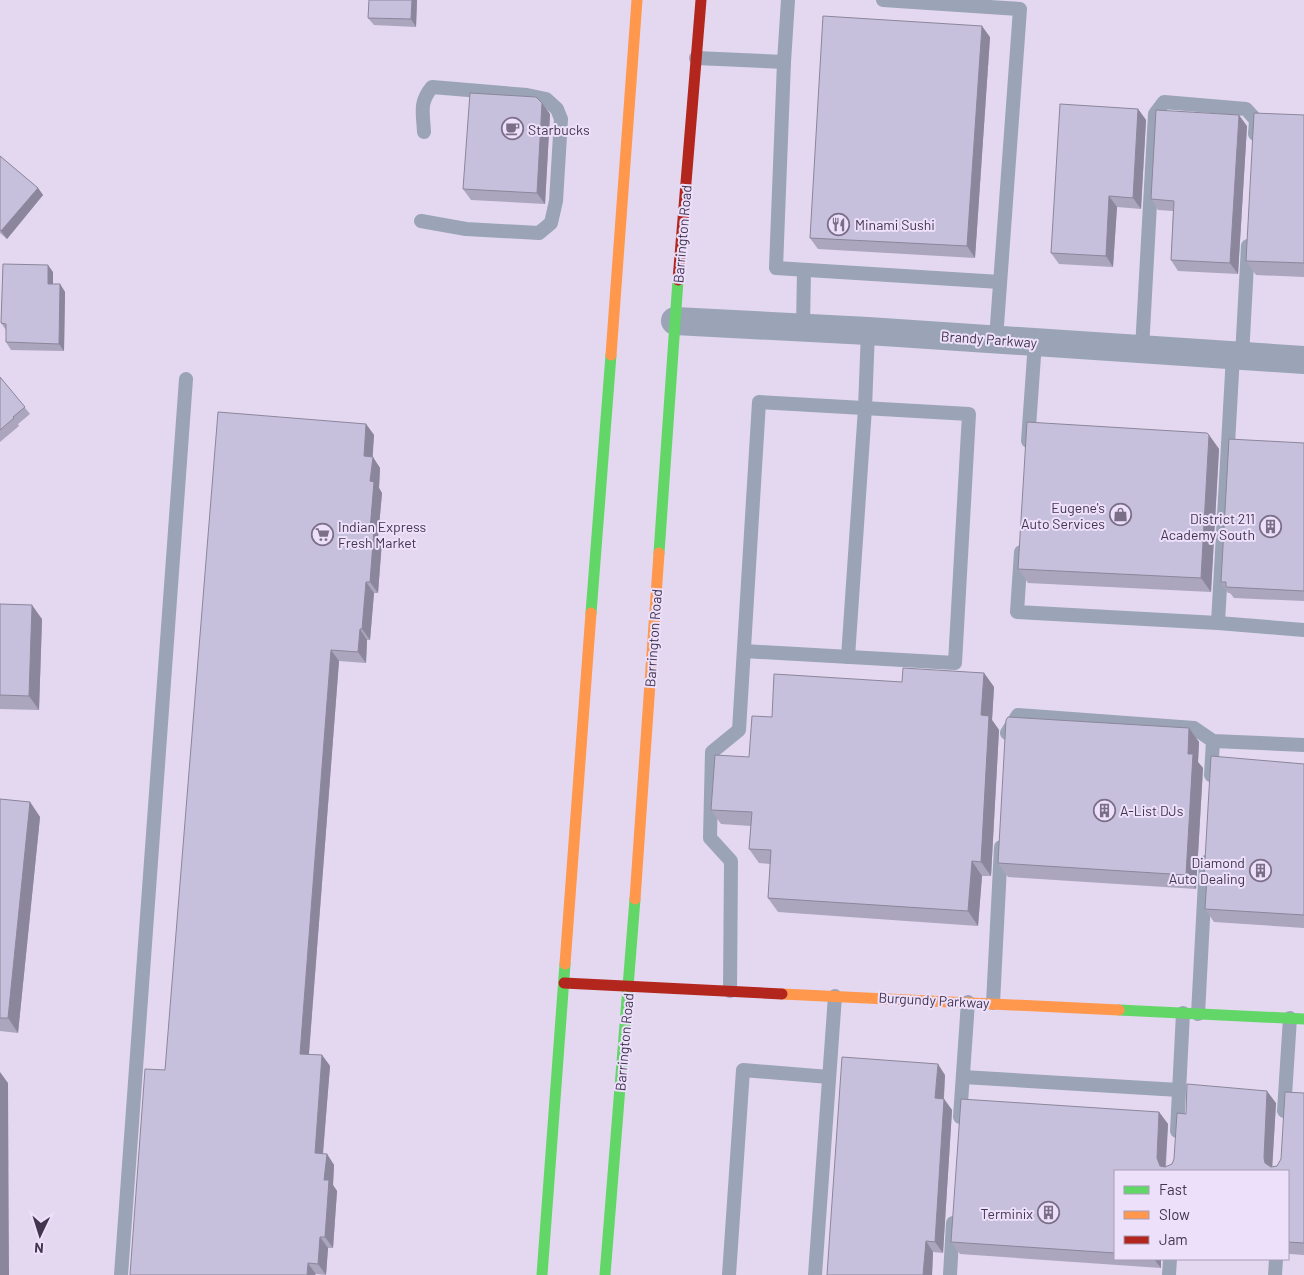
<svg xmlns="http://www.w3.org/2000/svg" width="1304" height="1275" font-family="Barlow,sans-serif">
<style>
.lines{fill:none;stroke-linecap:round;stroke-linejoin:round}
.lane{stroke:#9aa4b6;stroke-width:14}
.street{stroke:#9aa4b6;stroke-width:28}
.fast{stroke:#63d668;stroke-width:11}
.slow{stroke:#ff974d;stroke-width:11}
.jam{stroke:#b3261e;stroke-width:11}
.wall{fill:#aba5be}
.shaded-wall{fill:#8b869b}
.building{fill:#c7c0dd;stroke:#8b869b}
.labels{text-anchor:middle;dominant-baseline:central;stroke-width:4;stroke-linejoin:round;paint-order:stroke}
.poi-label{font-size:14px;fill:#433550;stroke:#ede0fb;text-anchor:start}
.street-label{font-size:14px;fill:#433550;stroke:#ede0fb}
</style>
<rect width="100%" height="100%" fill="#e3d8ef"/>
<g class="lines">
<!-- lane -->
<g class="lane">
<path d="M 883,0 L 1020,9 L 996,339"/>
<path d="M 696,58 L 784,62 L 776,268 L 1000,282"/>
<path d="M 784,62 L 788,0"/>
<path d="M 421,221 L 466,229 L 539,233 L 551,223 L 556,201 L 561,119 L 557,109 L 546,99 L 527,95 L 432,87 C 419,103 423,112 424,132"/>
<path d="M 803,327 L 804,270"/>
<path d="M 1142,349 L 1155,114 L 1164,102 L 1246,109 L 1256,120 L 1255,134"/>
<path d="M 1242,356 L 1248,246"/>
<path d="M 1028,441 L 1035,342"/>
<path d="M 1021,552 L 1017,612 L 1218,623 L 1304,630"/>
<path d="M 1218,623 L 1233,355"/>
<path d="M 848,657 L 865,408 L 868,331"/>
<path d="M 1007,733 L 1018,715 L 1194,728 L 1213,741 L 1304,745"/>
<path d="M 1211,775 L 1213,741"/>
<path d="M 730,991 L 731,861 L 710,838 L 712,752 L 739,730 L 759,402 L 969,414 L 955,663 L 744,651"/>
<path d="M 993,1003 L 1001,847"/>
<path d="M 1198,1014 L 1206,862"/>
<path d="M 963,1077 L 1179,1090"/>
<path d="M 1284,1111 L 1290,1018"/>
<path d="M 960,1117 L 968,1002"/>
<path d="M 1177,1131 L 1183,1013"/>
<path d="M 121,1275 L 186,379"/>
<path d="M 729,1275 L 743,1070 L 829,1077"/>
<path d="M 815,1275 L 835,996"/>
<path d="M 950,1275 L 953,1223"/>
<path d="M 1169,1275 L 1170,1259"/>
<path d="M 1275,1275 L 1276,1259"/>
</g>
<!-- street -->
<path class="street" d="M 675,321 L 868,331 L 1304,360"/>
<!-- fast -->
<g class="fast">
<path d="M 659,553 L 678,280"/>
<path d="M 591,613 L 611,355"/>
<path d="M 1119,1010 L 1304,1019"/>
<path d="M 542,1275 L 565,964"/>
<path d="M 605,1275 L 635,899"/>
</g>
<!-- slow -->
<g class="slow">
<path d="M 611,355 L 637,0"/>
<path d="M 635,899 L 659,553"/>
<path d="M 565,964 L 591,613"/>
<path d="M 782,994 L 1119,1010"/>
</g>
<!-- jam -->
<g class="jam">
<path d="M 678,280 L 701,0"/>
<path d="M 564,983 L 782,994"/>
</g>
</g>
<!-- wall -->
<g class="wall">
<path d="M 369,0 L 417,0 L 416,27 L 374,25 L 368,18 Z"/>
<path d="M 990,37 L 975,258 L 818,249 L 810,238 Z"/>
<path d="M 542,103 L 550,114 L 545,204 L 471,200 L 463,189 Z"/>
<path d="M 1138,109 L 1146,120 L 1141,209 L 1117,207 L 1113,267 L 1059,264 L 1051,253 Z"/>
<path d="M 1304,115 L 1304,277 L 1256,275 L 1246,261 Z"/>
<path d="M 1247,126 L 1238,274 L 1178,271 L 1171,260 L 1173,211 L 1158,210 L 1151,199 Z"/>
<path d="M 0,156 L 38,188 L 43,195 L 7,239 L 0,233 Z"/>
<path d="M 53,272 L 53,284 L 60,284 L 65,292 L 64,351 L 11,350 L 6,342 L 6,330 L 1,323 Z"/>
<path d="M 0,377 L 30,414 L 18,424 L 19,426 L 0,442 Z"/>
<path d="M 366,424 L 374,435 L 372,457 L 380,468 L 379,488 L 382,493 L 378,537 L 382,541 L 378,593 L 374,593 L 370,640 L 367,640 L 366,663 L 339,661 L 309,1054 L 322,1055 L 330,1066 L 323,1154 L 327,1154 L 334,1165 L 333,1185 L 337,1191 L 333,1248 L 328,1248 L 326,1275 L 316,1274 L 165,1070 Z"/>
<path d="M 1209,435 L 1219,449 L 1211,592 L 1028,583 L 1018,569 Z"/>
<path d="M 1304,443 L 1304,601 L 1234,598 L 1230,593 L 1228,593 L 1221,582 Z"/>
<path d="M 0,604 L 42,619 L 39,710 L 0,709 Z"/>
<path d="M 984,673 L 994,687 L 992,720 L 999,730 L 991,876 L 982,876 L 978,926 L 778,912 L 768,898 L 770,864 L 759,863 L 749,849 L 751,826 L 721,824 L 711,810 L 749,757 L 772,717 L 902,682 Z"/>
<path d="M 1189,728 L 1199,742 L 1198,762 L 1203,768 L 1196,889 L 1008,877 L 998,863 Z"/>
<path d="M 1304,764 L 1304,928 L 1214,922 L 1205,909 L 1207,881 L 1204,877 Z"/>
<path d="M 0,799 L 30,802 L 40,817 L 18,1033 L 0,1031 Z"/>
<path d="M 945,1075 L 944,1099 L 952,1110 L 943,1253 L 933,1252 L 932,1275 L 827,1275 Z"/>
<path d="M 1304,1093 L 1304,1255 L 1290,1254 L 1288,1252 L 1288,1171 L 1115,1171 L 1115,1259 L 1161,1259 L 1161,1268 L 960,1254 L 951,1242 L 1159,1112 L 1168,1124 L 1166,1167 L 1172,1164 L 1174,1159 L 1186,1114 L 1276,1103 L 1272,1167 L 1277,1166 L 1281,1159 Z"/>
</g>
<!-- shaded-wall -->
<g class="shaded-wall">
<path d="M 412,0 L 417,0 L 416,27 L 411,19 Z"/>
<path d="M 982,26 L 990,37 L 975,258 L 967,246 Z"/>
<path d="M 542,103 L 550,114 L 545,204 L 537,193 Z"/>
<path d="M 1138,109 L 1146,120 L 1141,209 L 1133,198 Z"/>
<path d="M 1239,115 L 1247,126 L 1238,274 L 1230,263 Z"/>
<path d="M 38,188 L 43,195 L 7,239 L 1,231 Z"/>
<path d="M 1109,196 L 1117,207 L 1113,267 L 1106,256 Z"/>
<path d="M 48,265 L 53,272 L 53,292 L 48,284 Z"/>
<path d="M 60,284 L 65,292 L 64,351 L 59,344 Z"/>
<path d="M 366,424 L 374,435 L 372,467 L 364,456 Z"/>
<path d="M 1209,435 L 1219,449 L 1211,592 L 1201,578 Z"/>
<path d="M 373,457 L 380,468 L 379,488 L 382,493 L 378,537 L 382,541 L 378,593 L 370,582 L 370,481 Z"/>
<path d="M 366,582 L 374,593 L 370,640 L 362,629 Z"/>
<path d="M 32,605 L 42,619 L 39,710 L 29,696 Z"/>
<path d="M 360,629 L 367,640 L 366,663 L 358,652 Z"/>
<path d="M 331,650 L 339,661 L 308,1065 L 300,1054 Z"/>
<path d="M 984,673 L 994,687 L 992,720 L 999,730 L 991,876 L 981,862 L 981,715 Z"/>
<path d="M 1189,728 L 1199,742 L 1198,762 L 1203,768 L 1196,889 L 1186,875 L 1188,754 Z"/>
<path d="M 30,802 L 40,817 L 18,1033 L 8,1018 Z"/>
<path d="M 972,861 L 982,876 L 978,926 L 968,911 Z"/>
<path d="M 322,1055 L 330,1066 L 322,1164 L 315,1153 Z"/>
<path d="M 938,1064 L 945,1075 L 943,1109 L 935,1098 Z"/>
<path d="M 0,1072 L 8,1083 L 9,1275 L 0,1275 Z"/>
<path d="M 1267,1091 L 1276,1103 L 1272,1171 L 1265,1163 L 1264,1158 Z"/>
<path d="M 944,1099 L 952,1110 L 943,1253 L 935,1242 Z"/>
<path d="M 1159,1112 L 1168,1124 L 1165,1171 L 1160,1166 L 1157,1158 Z"/>
<path d="M 327,1154 L 334,1165 L 333,1185 L 337,1191 L 333,1248 L 325,1237 L 324,1180 Z"/>
<path d="M 320,1237 L 328,1248 L 326,1275 L 318,1264 Z"/>
<path d="M 926,1241 L 933,1252 L 932,1275 L 923,1275 Z"/>
<path d="M 1154,1259 L 1161,1259 L 1161,1268 Z"/>
<path d="M 308,1263 L 316,1274 L 315,1275 L 307,1275 Z"/>
</g>
<!-- building -->
<g class="building">
<path d="M 369,0 L 412,0 L 411,19 L 368,18 Z"/>
<path d="M 823,16 L 982,26 L 967,246 L 810,238 Z"/>
<path d="M 470,93 L 536,97 L 542,103 L 537,193 L 463,189 Z"/>
<path d="M 1060,104 L 1138,109 L 1133,198 L 1109,196 L 1106,256 L 1051,253 Z"/>
<path d="M 1156,110 L 1239,115 L 1230,263 L 1171,260 L 1174,201 L 1151,199 Z"/>
<path d="M 1254,113 L 1304,115 L 1304,263 L 1246,261 Z"/>
<path d="M 0,156 L 38,188 L 1,231 L 0,230 Z"/>
<path d="M 3,264 L 48,265 L 48,284 L 60,284 L 59,344 L 6,342 L 6,324 L 1,323 Z"/>
<path d="M 0,377 L 25,407 L 13,417 L 14,418 L 0,430 Z"/>
<path d="M 218,412 L 366,424 L 364,456 L 373,457 L 370,481 L 374,482 L 370,530 L 374,530 L 370,582 L 366,582 L 362,629 L 360,629 L 358,652 L 331,650 L 300,1054 L 322,1055 L 315,1153 L 327,1154 L 324,1180 L 329,1180 L 325,1237 L 320,1237 L 318,1264 L 308,1263 L 307,1275 L 130,1275 L 145,1069 L 165,1070 Z"/>
<path d="M 1027,422 L 1207,433 L 1209,435 L 1201,578 L 1018,569 Z"/>
<path d="M 1229,439 L 1304,443 L 1304,591 L 1226,587 L 1226,582 L 1221,582 Z"/>
<path d="M 0,604 L 32,605 L 29,696 L 0,695 Z"/>
<path d="M 903,668 L 984,673 L 981,715 L 989,716 L 981,862 L 972,861 L 968,911 L 768,898 L 771,850 L 749,849 L 752,812 L 711,810 L 715,755 L 749,757 L 752,716 L 772,717 L 774,674 L 902,682 Z"/>
<path d="M 1008,717 L 1189,728 L 1188,754 L 1193,754 L 1186,875 L 998,863 L 1006,720 Z"/>
<path d="M 1211,756 L 1304,764 L 1304,915 L 1205,909 L 1207,877 L 1204,877 Z"/>
<path d="M 0,799 L 30,802 L 8,1018 L 0,1018 Z"/>
<path d="M 842,1057 L 938,1064 L 935,1098 L 944,1099 L 935,1242 L 926,1241 L 923,1275 L 827,1275 Z"/>
<path d="M 1187,1084 L 1267,1091 L 1264,1158 L 1265,1163 L 1271,1167 L 1277,1166 L 1281,1159 L 1285,1092 L 1304,1093 L 1304,1243 L 1288,1242 L 1288,1171 L 1115,1171 L 1115,1253 L 951,1242 L 961,1099 L 1159,1112 L 1157,1158 L 1160,1166 L 1165,1167 L 1172,1164 L 1174,1159 L 1177,1113 L 1186,1114 Z"/>
</g>
<!-- icons -->
<defs>
<symbol id="cafe-ring" viewBox="-11 -11 22 22"><circle r="9.5" fill="#ede0fb" stroke="#7b6e88" stroke-width="1.5"/><path d="M-5.5-4.5H6V0H3Q3 3.5 0 3.5H-2.5Q-5.5 3.5-5.5 0ZM3-3.2v2h1.7v-2ZM-6 4.5H4V6H-6Z" fill="#7b6e88"/></symbol>
<symbol id="restaurant-ring" viewBox="-11 -11 22 22"><circle r="9.5" fill="#ede0fb" stroke="#7b6e88" stroke-width="1.5"/><path d="M-5-6h1v4h1v-4h1v4h1v-4h1v5L-1.5 .5V6h-2V.5L-5-1ZM5-6V6H3V1.5H1.5Q1.5-4 5-6Z" fill="#7b6e88"/></symbol>
<symbol id="shop-ring" viewBox="-11 -11 22 22"><circle r="9.5" fill="#ede0fb" stroke="#7b6e88" stroke-width="1.5"/><path d="M-5-2.5h2.3a2.7 3.5 0 0 1 5.4 0H5L5.5 6h-11ZM-1.5-2.5h3a1.5 2.3 0 0 0-3 0Z" fill="#7b6e88"/></symbol>
<symbol id="building-ring" viewBox="-11 -11 22 22"><circle r="9.5" fill="#ede0fb" stroke="#7b6e88" stroke-width="1.5"/><path d="M-4-6H4V6H1V3H-1V6H-4ZM-2.5-4.3h1.7v1.8h-1.7ZM.8-4.3h1.7v1.8H.8ZM-2.5-1h1.7V.8h-1.7ZM.8-1h1.7V.8H.8Z" fill="#7b6e88"/></symbol>
<symbol id="supermarket-ring" viewBox="-11 -11 22 22"><circle r="9.5" fill="#ede0fb" stroke="#7b6e88" stroke-width="1.5"/><path d="M-6-5.5h2.5l.6 2H6L4.5 2H-2.5L-4.4-4H-6ZM-1.5 3.2a1.3 1.3 0 1 0 .1 0ZM3 3.2a1.3 1.3 0 1 0 .1 0Z" fill="#7b6e88"/></symbol>
</defs>
<g fill-rule="evenodd">
<use href="#cafe-ring" x="500" y="116" width="25" height="25"/>
<use href="#restaurant-ring" x="826" y="212" width="25" height="25"/>
<use href="#shop-ring" x="1108" y="502" width="25" height="25"/>
<use href="#building-ring" x="1258" y="514" width="25" height="25"/>
<use href="#supermarket-ring" x="310" y="522" width="25" height="25"/>
<use href="#building-ring" x="1092" y="798" width="25" height="25"/>
<use href="#building-ring" x="1248" y="858" width="25" height="25"/>
<use href="#building-ring" x="1036" y="1200" width="25" height="25"/>
</g>
<g class="labels">
<!-- poi labels -->
<g class="poi-label">
<text x="528" y="129">Starbucks</text>
<text x="855" y="224">Minami Sushi</text>
<text x="1105" y="507" text-anchor="end">Eugene's<tspan x="1105" dy="16">Auto Services</tspan></text>
<text x="1255" y="518" text-anchor="end">District 211<tspan x="1255" dy="16">Academy South</tspan></text>
<text x="338" y="526">Indian Express<tspan x="338" dy="16">Fresh Market</tspan></text>
<text x="1120" y="810">A-List DJs</text>
<text x="1245" y="862" text-anchor="end">Diamond<tspan x="1245" dy="16">Auto Dealing</tspan></text>
<text x="1033" y="1213" text-anchor="end">Terminix</text>
</g>
<!-- street labels -->
<g class="street-label">
<text transform="translate(682 234) rotate(-85)">Barrington Road</text>
<text transform="translate(989 339) rotate(4)">Brandy Parkway</text>
<text transform="translate(653 638) rotate(-86)">Barrington Road</text>
<text transform="translate(934 1000) rotate(3)">Burgundy Parkway</text>
<text transform="translate(624 1042) rotate(-85)">Barrington Road</text>
</g>
</g>
<!-- legend -->
<rect x="1114" y="1170" width="175" height="90" fill="#ede0fb" stroke="#a99cb7"/>
<rect x="1124" y="1186" width="25" height="8" fill="#63d668" stroke="#a99cb7"/>
<text x="1159" y="1195" font-size="15" fill="#433550">Fast</text>
<rect x="1124" y="1211" width="25" height="8" fill="#ff974d" stroke="#a99cb7"/>
<text x="1159" y="1220" font-size="15" fill="#433550">Slow</text>
<rect x="1124" y="1236" width="25" height="8" fill="#b3261e" stroke="#a99cb7"/>
<text x="1159" y="1245" font-size="15" fill="#433550">Jam</text>
<!-- north arrow -->
<g transform="translate(40 1235) rotate(184)" stroke="#ede0fb" stroke-width="4" paint-order="stroke">
<path d="M0-4L9 19L0 12L-9 19Z" fill="#433550"/>
<text y="-8" font-size="14" font-weight="bold" text-anchor="middle" fill="#433550">N</text>
</g>
</svg>
